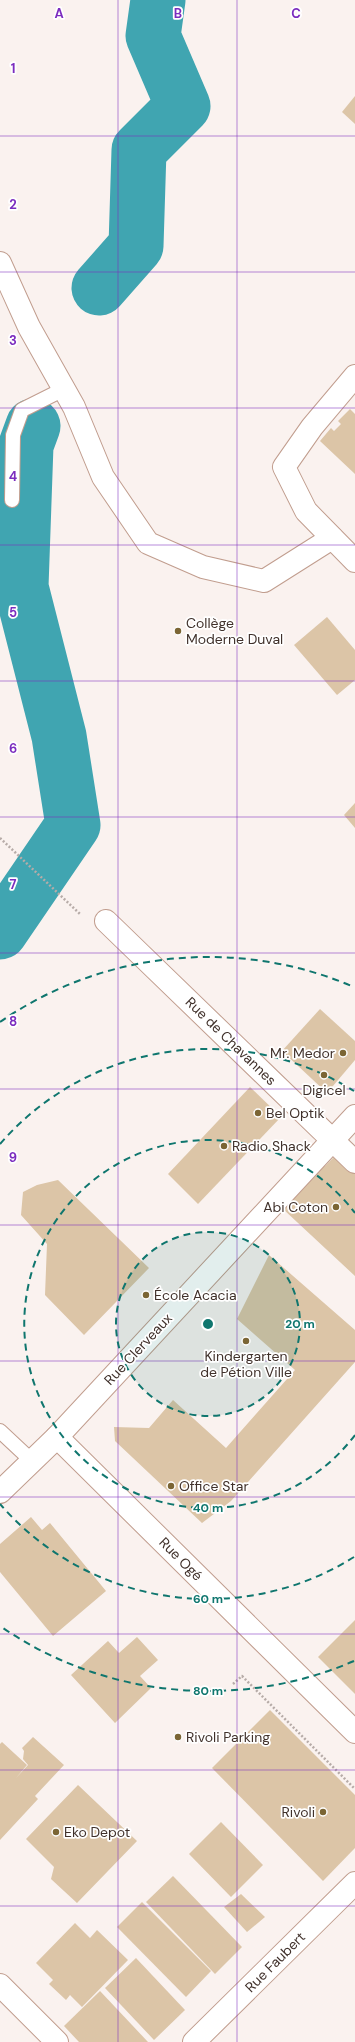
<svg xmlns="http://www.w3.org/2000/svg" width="355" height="2042" font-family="'DM Sans',sans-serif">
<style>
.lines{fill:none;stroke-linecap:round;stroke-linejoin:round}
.river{stroke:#40a5b1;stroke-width:55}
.building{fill:#dcc5a7}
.lane-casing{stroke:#c19d8e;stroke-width:16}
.street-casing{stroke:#c19d8e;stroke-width:24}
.secondary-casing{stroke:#c19d8e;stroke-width:24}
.path{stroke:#b7aca8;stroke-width:2.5;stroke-dasharray:2 2;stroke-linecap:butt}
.lane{stroke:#fff;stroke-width:14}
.street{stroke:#fff;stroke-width:22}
.secondary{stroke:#fff;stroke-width:22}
.grid{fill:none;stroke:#7b2cbf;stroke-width:1;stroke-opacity:0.55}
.ring{fill:none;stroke:#0f766e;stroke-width:2;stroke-dasharray:7 5}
.poi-dot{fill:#7b6534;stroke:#fff;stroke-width:1.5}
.labels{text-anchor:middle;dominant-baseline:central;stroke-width:3.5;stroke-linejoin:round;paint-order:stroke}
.poi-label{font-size:14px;fill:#40312b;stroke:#fff;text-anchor:start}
.street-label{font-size:14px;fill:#40312b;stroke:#fff}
.grid-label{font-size:13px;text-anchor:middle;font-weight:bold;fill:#7b2cbf;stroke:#fff;stroke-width:3.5;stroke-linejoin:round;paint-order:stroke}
.centre{fill:#0f766e;stroke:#fff;stroke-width:2}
.ring-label{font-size:12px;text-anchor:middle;font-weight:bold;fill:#0f766e;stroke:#fff;stroke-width:3.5;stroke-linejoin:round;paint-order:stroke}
</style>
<rect width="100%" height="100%" fill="#faf2ef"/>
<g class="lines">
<!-- river -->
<g class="river">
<path d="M 99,288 L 136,246 L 139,150 L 183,106 L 153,36 L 158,0"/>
<path d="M 0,932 L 73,825 L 59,736 L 21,587 L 26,445 L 33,426"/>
</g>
</g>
<!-- building -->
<g class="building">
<path d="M 355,96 L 355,124 L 342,112 Z"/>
<path d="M 350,409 L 355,414 L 355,474 L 320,441 L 331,428 L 334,431 L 341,424 L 338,421 Z"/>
<path d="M 327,617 L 355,650 L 355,680 L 337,695 L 294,645 Z"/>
<path d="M 355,803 L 355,828 L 344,815 Z"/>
<path d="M 320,1009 L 355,1041 L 355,1060 L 327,1093 L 282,1051 Z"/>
<path d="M 250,1087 L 281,1117 L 198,1204 L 168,1174 Z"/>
<path d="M 343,1148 L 355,1159 L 355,1276 L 283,1209 L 300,1191 L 300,1187 L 319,1168 L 325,1166 Z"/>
<path d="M 58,1180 L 149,1268 L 84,1335 L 45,1295 L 47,1244 L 21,1215 L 23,1192 L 37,1185 Z"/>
<path d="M 269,1255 L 355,1330 L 355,1362 L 231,1501 L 202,1523 L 115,1441 L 114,1427 L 149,1428 L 173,1400 L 226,1448 L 295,1370 L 237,1319 Z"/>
<path d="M 31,1517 L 42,1530 L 50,1523 L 106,1591 L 53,1636 L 0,1572 L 0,1544 Z"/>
<path d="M 355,1620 L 355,1694 L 318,1657 Z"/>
<path d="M 137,1637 L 158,1660 L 140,1676 L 151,1688 L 115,1723 L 71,1675 L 108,1641 L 119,1653 Z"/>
<path d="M 270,1710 L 355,1795 L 355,1848 L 323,1881 L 212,1768 Z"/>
<path d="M 33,1737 L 64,1765 L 35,1796 L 38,1799 L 0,1840 L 0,1744 L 2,1742 L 27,1765 L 16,1778 L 28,1765 L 23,1759 L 24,1751 L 22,1748 Z"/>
<path d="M 78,1785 L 137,1841 L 77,1903 L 51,1879 L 54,1867 L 26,1839 Z"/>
<path d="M 221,1822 L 263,1865 L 231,1897 L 189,1854 Z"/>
<path d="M 173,1876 L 242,1947 L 215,1974 L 146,1902 Z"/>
<path d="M 241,1894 L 265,1917 L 247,1932 L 224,1907 Z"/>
<path d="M 142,1902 L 211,1971 L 186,1997 L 117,1927 Z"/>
<path d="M 75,1923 L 90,1938 L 97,1930 L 128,1960 L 82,2007 L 70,1995 L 66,2000 L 49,1984 L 53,1980 L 36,1963 Z"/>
<path d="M 136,1958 L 185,2010 L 154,2040 L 105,1988 Z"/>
<path d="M 100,1991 L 148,2042 L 79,2042 L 64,2026 Z"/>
</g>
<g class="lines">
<defs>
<g id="lane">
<path d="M 12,500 L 13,435 L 22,410 L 64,389"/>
<path d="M 0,1431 L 32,1461"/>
</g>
<g id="street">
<path d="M 0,263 L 29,327 L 74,407 L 103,477 L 148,543 L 203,567 L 264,581 L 332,538"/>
<path d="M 355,376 L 312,427 L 284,467 L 306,511 L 355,561"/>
<path d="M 106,921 L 355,1162"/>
<path d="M 57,1437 L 355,1732"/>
<path d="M 0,1492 L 57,1437 L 355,1116"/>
<path d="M 0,1985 L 57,2042"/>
</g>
<path id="secondary" d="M 194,2042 L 355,1883"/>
</defs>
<!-- lane casing -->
<use href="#lane" class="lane-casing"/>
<!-- street casing -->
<use href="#street" class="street-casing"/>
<!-- secondary casing -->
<use href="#secondary" class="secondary-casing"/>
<!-- path -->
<g class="path">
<path d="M 0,838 L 80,914"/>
<path d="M 233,1684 L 242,1676 L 355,1789"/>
</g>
<!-- lane -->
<use href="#lane" class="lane"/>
<!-- street -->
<use href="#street" class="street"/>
<!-- secondary -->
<use href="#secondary" class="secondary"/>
</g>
<!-- grid -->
<path class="grid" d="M 118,0 L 118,2042M 237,0 L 237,2042M 0,136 L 355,136M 0,272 L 355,272M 0,408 L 355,408M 0,545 L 355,545M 0,681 L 355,681M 0,817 L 355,817M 0,953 L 355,953M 0,1089 L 355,1089M 0,1225 L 355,1225M 0,1361 L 355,1361M 0,1497 L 355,1497M 0,1634 L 355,1634M 0,1770 L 355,1770M 0,1906 L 355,1906"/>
<!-- distance rings -->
<circle cx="208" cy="1324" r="92" fill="#0f766e" fill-opacity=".12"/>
<g class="ring">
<circle cx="208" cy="1324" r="92"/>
<path d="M355 1435A184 184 0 1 1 355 1213"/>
<path d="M354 1557A275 275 0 0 1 0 1504M0 1144A275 275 0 0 1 354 1091"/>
<path d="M354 1661A367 367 0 0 1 0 1626M0 1022A367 367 0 0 1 354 987"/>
</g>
<!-- markers -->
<g class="poi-dot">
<circle cx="178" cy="631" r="4"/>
<circle cx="343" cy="1053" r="4"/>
<circle cx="324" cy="1075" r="4"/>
<circle cx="258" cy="1113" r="4"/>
<circle cx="224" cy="1146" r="4"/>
<circle cx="336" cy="1207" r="4"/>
<circle cx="146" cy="1295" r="4"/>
<circle cx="246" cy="1341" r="4"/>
<circle cx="171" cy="1486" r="4"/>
<circle cx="178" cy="1737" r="4"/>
<circle cx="323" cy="1812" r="4"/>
<circle cx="56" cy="1832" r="4"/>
</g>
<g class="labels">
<!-- poi labels -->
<g class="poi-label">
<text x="186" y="623">Collège<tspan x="186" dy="16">Moderne Duval</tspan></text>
<text x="335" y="1053" text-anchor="end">Mr. Medor</text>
<text x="324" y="1090" text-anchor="middle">Digicel</text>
<text x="266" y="1113">Bel Optik</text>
<text x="232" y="1146">Radio Shack</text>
<text x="328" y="1207" text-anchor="end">Abi Coton</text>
<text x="154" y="1295">École Acacia</text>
<text x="246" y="1356" text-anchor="middle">Kindergarten<tspan x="246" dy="16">de Pétion Ville</tspan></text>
<text x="179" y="1486">Office Star</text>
<text x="186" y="1737">Rivoli Parking</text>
<text x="315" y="1812" text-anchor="end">Rivoli</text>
<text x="64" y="1832">Eko Depot</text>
</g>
<!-- street labels -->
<g class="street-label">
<text transform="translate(231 1041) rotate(44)">Rue de Chavannes</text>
<text transform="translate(138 1349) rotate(-47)">Rue Clerveaux</text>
<text transform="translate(181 1559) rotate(45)">Rue Ogé</text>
<text transform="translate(275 1962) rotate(-45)">Rue Faubert</text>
</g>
</g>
<g class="grid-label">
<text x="59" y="18">A</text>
<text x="178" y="18">B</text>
<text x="296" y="18">C</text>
<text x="13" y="73">1</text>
<text x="13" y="209">2</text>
<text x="13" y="345">3</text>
<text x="13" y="481">4</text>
<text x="13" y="617">5</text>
<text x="13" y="753">6</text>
<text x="13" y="889">7</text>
<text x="13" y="1026">8</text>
<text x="13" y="1162">9</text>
</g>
<circle cx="208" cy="1324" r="6" class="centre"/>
<g class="ring-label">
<text x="300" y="1328">20 m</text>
<text x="208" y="1512">40 m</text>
<text x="208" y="1603">60 m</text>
<text x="208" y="1695">80 m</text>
</g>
</svg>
